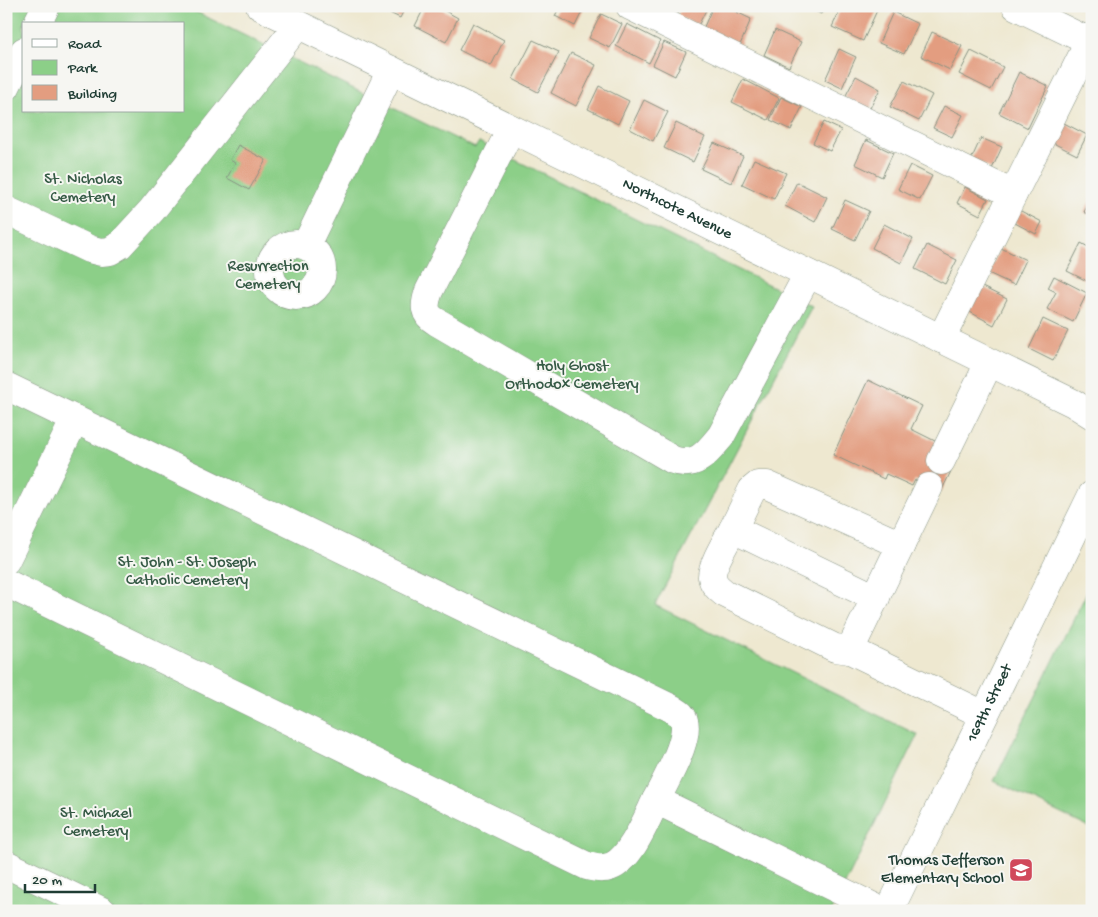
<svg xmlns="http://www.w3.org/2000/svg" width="1098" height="917" font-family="'Gochi Hand',sans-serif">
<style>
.green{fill:#8ccf88;stroke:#56865e;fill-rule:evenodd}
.building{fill:#e39d80}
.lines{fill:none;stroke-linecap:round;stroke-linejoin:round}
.minor-casing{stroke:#869282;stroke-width:29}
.minor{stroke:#fff;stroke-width:28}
.labels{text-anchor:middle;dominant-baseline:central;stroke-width:4;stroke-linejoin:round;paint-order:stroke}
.park-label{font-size:16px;fill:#355a45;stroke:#f6f6f2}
.street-label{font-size:16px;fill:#1f3d34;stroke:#f6f6f2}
.poi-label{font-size:16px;fill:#1f3d34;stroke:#f6f6f2;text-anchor:end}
</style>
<rect width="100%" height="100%" fill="#f6f6f2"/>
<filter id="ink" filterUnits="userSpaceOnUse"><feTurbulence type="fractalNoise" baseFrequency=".02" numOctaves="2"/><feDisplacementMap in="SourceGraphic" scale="10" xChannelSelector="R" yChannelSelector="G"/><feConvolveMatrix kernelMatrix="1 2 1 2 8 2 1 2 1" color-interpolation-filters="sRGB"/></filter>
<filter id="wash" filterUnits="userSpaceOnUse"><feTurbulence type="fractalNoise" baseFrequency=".0096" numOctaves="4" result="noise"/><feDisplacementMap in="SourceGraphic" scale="20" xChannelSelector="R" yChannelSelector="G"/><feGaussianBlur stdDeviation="1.12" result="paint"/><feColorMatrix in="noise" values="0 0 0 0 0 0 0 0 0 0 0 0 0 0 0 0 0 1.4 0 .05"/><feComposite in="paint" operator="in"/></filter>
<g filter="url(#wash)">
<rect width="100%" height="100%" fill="#eee8d0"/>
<!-- green -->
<g class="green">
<path d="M 6,6 L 184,6 L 475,148 L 479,142 L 812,306 L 655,605 L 918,735 L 832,911 L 6,911 ZM 24,24 L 184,24 L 184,111 L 24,111 Z"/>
<path d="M 1092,582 L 1092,829 L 994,781 Z"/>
</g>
<g id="blocks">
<!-- building -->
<g class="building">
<path d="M 375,6 L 406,6 L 400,18 Z"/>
<path d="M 425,6 L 436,6 L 458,18 L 446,42 L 415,26 Z"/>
<path d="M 560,6 L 585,6 L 575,26 L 555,16 Z"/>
<path d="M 682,6 L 708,6 L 698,26 L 677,16 Z"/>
<path d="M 713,6 L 724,6 L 751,19 L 740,45 L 703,29 Z"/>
<path d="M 805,6 L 826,6 L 821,14 Z"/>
<path d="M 842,6 L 879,6 L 863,41 L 832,27 Z"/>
<path d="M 893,12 L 918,24 L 904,54 L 879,43 Z"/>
<path d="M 601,14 L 622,24 L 610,48 L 589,38 Z"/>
<path d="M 473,23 L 504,40 L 491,66 L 459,50 Z"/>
<path d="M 627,24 L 660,41 L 649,63 L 616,46 Z"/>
<path d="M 775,30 L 801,42 L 789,67 L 764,55 Z"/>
<path d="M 932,32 L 962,46 L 950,70 L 921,56 Z"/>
<path d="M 533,40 L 559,52 L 538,92 L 513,79 Z"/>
<path d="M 664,42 L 686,52 L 675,76 L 653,65 Z"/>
<path d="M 839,49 L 856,57 L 842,88 L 825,80 Z"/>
<path d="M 971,51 L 1003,67 L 991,90 L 959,74 Z"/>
<path d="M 571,53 L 596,65 L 576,106 L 551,93 Z"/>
<path d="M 1019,72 L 1048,86 L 1028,128 L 999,113 Z"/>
<path d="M 856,76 L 880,89 L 869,110 L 845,97 Z"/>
<path d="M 743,79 L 779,98 L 768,120 L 732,102 Z"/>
<path d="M 904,81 L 932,95 L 919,121 L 890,107 Z"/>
<path d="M 599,86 L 629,101 L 618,124 L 588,109 Z"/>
<path d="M 781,97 L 802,107 L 791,130 L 770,120 Z"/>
<path d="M 644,100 L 668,112 L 653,141 L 630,129 Z"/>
<path d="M 944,106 L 963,115 L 952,137 L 933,128 Z"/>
<path d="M 824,122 L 841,130 L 830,151 L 813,143 Z"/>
<path d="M 676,123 L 705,137 L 693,162 L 664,148 Z"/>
<path d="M 1064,123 L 1087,135 L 1077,155 L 1053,143 Z"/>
<path d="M 981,138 L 1002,147 L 992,169 L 971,160 Z"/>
<path d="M 866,140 L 893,153 L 882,177 L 855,164 Z"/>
<path d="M 714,143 L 743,156 L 731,183 L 701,169 Z"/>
<path d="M 238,145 L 266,160 L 249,190 L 227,178 L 235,163 L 230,160 Z"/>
<path d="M 754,159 L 786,173 L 774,199 L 742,184 Z"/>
<path d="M 910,165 L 932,176 L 920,200 L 898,189 Z"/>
<path d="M 797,182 L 827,197 L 815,222 L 785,206 Z"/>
<path d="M 965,187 L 988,199 L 980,215 L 957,203 Z"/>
<path d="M 1092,198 L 1092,216 L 1084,212 Z"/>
<path d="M 845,200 L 869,211 L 855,240 L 832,229 Z"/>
<path d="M 1019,210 L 1042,222 L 1036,234 L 1013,222 Z"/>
<path d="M 884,224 L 913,239 L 901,263 L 872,248 Z"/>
<path d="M 1081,243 L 1092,249 L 1091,283 L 1067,271 Z"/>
<path d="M 927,245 L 957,260 L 945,284 L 915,269 Z"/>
<path d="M 1001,248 L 1026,260 L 1014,285 L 988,273 Z"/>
<path d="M 1054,276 L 1087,293 L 1073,322 L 1047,309 L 1056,292 L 1048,288 Z"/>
<path d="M 980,286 L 1007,299 L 994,325 L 968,311 Z"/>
<path d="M 1043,319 L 1068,331 L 1053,361 L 1029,349 Z"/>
<path d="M 868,380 L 922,406 L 911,429 L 935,441 L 953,467 L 941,492 L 915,480 L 912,486 L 886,474 L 884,479 L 833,455 Z"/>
</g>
</g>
</g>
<g filter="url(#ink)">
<use href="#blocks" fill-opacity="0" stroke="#869282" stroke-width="1"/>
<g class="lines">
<defs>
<g id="minor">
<path id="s1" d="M 260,6 L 1073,403 L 1092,415"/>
<path d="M 630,6 L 1013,194"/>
<path d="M 1016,6 L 1092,43"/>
<path d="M 37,24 L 46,6"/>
<path d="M 6,87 L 24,51"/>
<path d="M 511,129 L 429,291 C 424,305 423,314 437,322 L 673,460 C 697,468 707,453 721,436 L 808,274"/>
<path d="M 6,210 L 89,249 L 101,252 L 110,251 L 120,245 L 152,210 L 298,25"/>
<circle cx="296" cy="270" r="26"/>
<path d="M 306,245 L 391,70"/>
<path d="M 941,339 L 1092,36"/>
<path d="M 6,386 L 671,708 C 674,710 678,712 681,715 C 696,731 664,783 656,800"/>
<path d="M 941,461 L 989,363"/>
<path d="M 929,487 L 850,650 L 984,715"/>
<path d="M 733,529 L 752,490 L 758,485 L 767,485 L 901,545"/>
<path d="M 6,560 L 75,419"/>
<path d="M 6,583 L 587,866 C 592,867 598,869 603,868 C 628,868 646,820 656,800 L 882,911"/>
<path d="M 850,650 L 835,648 L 724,593 C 719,589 713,584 712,577 C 711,566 727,540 733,529 L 876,598"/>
<path d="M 6,864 L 102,911"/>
<path id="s2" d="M 889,911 L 1092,495"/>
</g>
</defs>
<!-- minor casing -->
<use href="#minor" class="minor-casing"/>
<!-- minor -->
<use href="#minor" class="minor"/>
</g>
</g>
<!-- icons -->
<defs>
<symbol id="school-square" viewBox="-11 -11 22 22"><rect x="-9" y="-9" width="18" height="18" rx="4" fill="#d1495b" stroke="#f6f6f2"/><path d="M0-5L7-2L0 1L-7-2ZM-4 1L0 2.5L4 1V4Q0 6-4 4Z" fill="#fff"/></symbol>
</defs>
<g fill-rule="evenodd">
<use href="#school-square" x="1007" y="856" width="28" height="28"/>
</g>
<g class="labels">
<!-- park labels -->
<g class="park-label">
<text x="83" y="180">St. Nicholas<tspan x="83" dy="18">Cemetery</tspan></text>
<text x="268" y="267">Resurrection<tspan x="268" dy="18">Cemetery</tspan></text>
<text x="572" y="367">Holy Ghost<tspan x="572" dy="18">Orthodox Cemetery</tspan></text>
<text x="187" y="563">St. John - St. Joseph<tspan x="187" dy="18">Catholic Cemetery</tspan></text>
<text x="96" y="814">St. Michael<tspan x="96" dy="18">Cemetery</tspan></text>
</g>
<!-- street labels -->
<g class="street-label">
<text stroke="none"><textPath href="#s1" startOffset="464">Northcote Avenue</textPath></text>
<text stroke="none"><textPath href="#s2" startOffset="231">169th Street</textPath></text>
</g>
<!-- poi labels -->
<g class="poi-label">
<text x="1004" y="861">Thomas Jefferson<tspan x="1004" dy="18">Elementary School</tspan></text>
</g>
</g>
<!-- margin -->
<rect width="1098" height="917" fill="none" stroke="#f6f6f2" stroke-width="25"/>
<!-- legend -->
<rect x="22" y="22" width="162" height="90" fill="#f6f6f2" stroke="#a0aca6"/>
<rect x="32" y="39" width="25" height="8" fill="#ffffff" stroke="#a0aca6"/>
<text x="68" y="48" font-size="15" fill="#1f3d34">Road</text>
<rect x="32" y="60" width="25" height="15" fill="#8ccf88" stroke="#a0aca6"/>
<text x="68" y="72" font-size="15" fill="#1f3d34">Park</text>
<rect x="32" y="85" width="25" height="15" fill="#e39d80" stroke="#a0aca6"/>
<text x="68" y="98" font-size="15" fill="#1f3d34">Building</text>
<!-- scale -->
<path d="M25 884v8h70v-8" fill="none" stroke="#1f3d34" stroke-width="2.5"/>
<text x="32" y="884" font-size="15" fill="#1f3d34" stroke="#f6f6f2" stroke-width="4" paint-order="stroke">20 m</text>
</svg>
